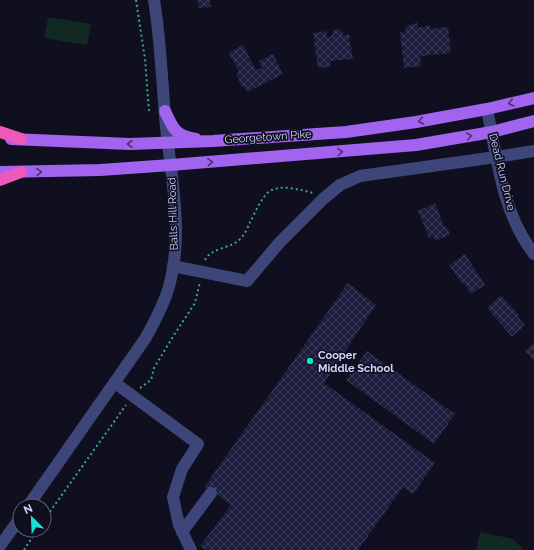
<svg xmlns="http://www.w3.org/2000/svg" width="534" height="550" font-family="Raleway,sans-serif">
<style>
.green{fill:#122823}
.building{fill:url(#building-cross-hatch)}
.lines{fill:none;stroke-linecap:round;stroke-linejoin:round}
.path{stroke:#3aa68c;stroke-width:2;stroke-dasharray:2 3;stroke-linecap:butt}
.minor{stroke:#3e4679;stroke-width:12}
.major{stroke:#a263ef;stroke-width:12}
.highway{stroke:#ee58ba;stroke-width:12}
.oneway{stroke:#4a3172}
.poi-dot{fill:#17e0d1;stroke:#0f0f1f;stroke-width:1.5}
.labels{text-anchor:middle;dominant-baseline:central;stroke-width:3.5;stroke-linejoin:round;paint-order:stroke}
.street-label{font-size:11px;fill:#d1d3fa;stroke:#0f0f1f}
.poi-label{font-size:11px;font-weight:bold;fill:#d1d3fa;stroke:#0f0f1f;text-anchor:start}
</style>
<defs>
<pattern id="building-cross-hatch" width="8" height="8" patternUnits="userSpaceOnUse"><rect width="8" height="8" fill="#1d1d3e"/><path d="M0 0l8 8M0 8l8-8" fill="none" stroke="#3d3d5b"/></pattern>
</defs>
<rect width="100%" height="100%" fill="#0f0f1f"/>
<!-- green -->
<g class="green">
<path d="M 48,17 L 91,24 L 87,45 L 44,38 Z"/>
<path d="M 480,532 L 513,539 L 524,550 L 476,550 Z"/>
</g>
<!-- building -->
<g class="building">
<path d="M 197,0 L 210,0 L 211,7 L 199,8 Z"/>
<path d="M 417,23 L 418,28 L 429,25 L 431,29 L 448,27 L 451,53 L 420,56 L 421,66 L 404,68 L 400,32 L 405,33 L 406,26 Z"/>
<path d="M 340,29 L 343,32 L 343,35 L 349,35 L 353,59 L 330,61 L 330,67 L 318,68 L 313,33 L 327,31 L 327,37 L 332,36 L 332,33 L 334,30 Z"/>
<path d="M 243,45 L 256,70 L 262,68 L 259,61 L 273,54 L 283,74 L 247,92 L 244,87 L 242,87 L 236,73 L 239,72 L 229,53 Z"/>
<path d="M 435,203 L 445,228 L 447,227 L 450,235 L 435,241 L 433,236 L 429,238 L 418,211 Z"/>
<path d="M 465,254 L 485,285 L 471,294 L 465,284 L 463,285 L 449,265 Z"/>
<path d="M 348,283 L 376,305 L 324,383 L 435,463 L 413,494 L 403,487 L 358,550 L 206,550 L 200,546 L 231,505 L 205,486 Z"/>
<path d="M 501,295 L 519,315 L 518,317 L 525,325 L 512,337 L 487,308 Z"/>
<path d="M 534,343 L 534,361 L 525,351 Z"/>
<path d="M 367,351 L 455,414 L 434,444 L 346,380 Z"/>
</g>
<g class="lines">
<!-- path -->
<g class="path">
<path d="M 136,0 L 145,59 L 149,111"/>
<path d="M 205,260 C 211,247 232,249 241,238 C 245,234 248,227 250,222 C 255,213 262,196 270,191 C 281,184 302,190 313,193"/>
<path d="M 140,388 L 151,380 L 154,368 L 174,335 L 195,303 L 200,282"/>
<path d="M 44,520 L 126,405"/>
<path d="M 24,550 L 37,530"/>
</g>
<!-- minor -->
<g class="minor">
<path d="M 487,109 C 497,158 502,213 534,254"/>
<path d="M 173,266 L 247,281 L 280,242 L 323,199 L 340,185 L 360,176 L 496,157 L 534,151"/>
<path d="M 115,383 L 198,444 L 182,469 L 173,497 L 179,525 L 191,550"/>
<path d="M 28,506 L 145,339 C 153,325 160,311 166,296 C 185,241 172,183 166,127 C 162,85 161,42 154,0"/>
<path d="M 182,532 L 211,493"/>
<path d="M 0,546 L 20,518"/>
</g>
<!-- major -->
<g class="major">
<path d="M 165,111 C 173,129 176,136 196,139"/>
<path d="M 11,139 L 130,144 L 213,141 L 346,132 L 416,122 L 487,109 L 534,98"/>
<path d="M 0,172 L 100,170 L 171,165 L 416,145 L 492,132 L 534,121"/>
</g>
<!-- highway -->
<g class="highway">
<path d="M 0,132 L 21,139"/>
<path d="M 0,180 L 21,172"/>
</g>
</g>
<!-- one-way arrows -->
<defs><path id="oneway-chevron" d="M-2-3.5L2.5 0L-2 3.5" fill="none" stroke-width="1.6" stroke-linecap="round" stroke-linejoin="round"/></defs>
<g class="oneway">
<use href="#oneway-chevron" transform="translate(511 103) rotate(167)"/>
<use href="#oneway-chevron" transform="translate(421 121) rotate(169)"/>
<use href="#oneway-chevron" transform="translate(469 136) rotate(-9)"/>
<use href="#oneway-chevron" transform="translate(130 144) rotate(-180)"/>
<use href="#oneway-chevron" transform="translate(340 152) rotate(-5)"/>
<use href="#oneway-chevron" transform="translate(210 162) rotate(-4)"/>
<use href="#oneway-chevron" transform="translate(39 172) rotate(-2)"/>
</g>
<!-- markers -->
<circle class="poi-dot" cx="310" cy="361" r="4"/>
<g class="labels">
<!-- street labels -->
<g class="street-label">
<text transform="translate(268 137) rotate(-4)">Georgetown Pike</text>
<text transform="translate(502 172) rotate(76)">Dead Run Drive</text>
<text transform="translate(173 214) rotate(-92)">Balls Hill Road</text>
</g>
<!-- poi labels -->
<g class="poi-label">
<text x="318" y="355">Cooper<tspan x="318" dy="13">Middle School</tspan></text>
</g>
</g>
<!-- north arrow -->
<g transform="translate(32 518) rotate(336)"><circle r="19" fill="#0f0f1f" stroke="#5d5d77"/>
<path d="M0-3L7 15L0 10L-7 15Z" fill="#17e0d1"/>
<text y="-6" font-size="11" font-weight="bold" text-anchor="middle" fill="#d1d3fa">N</text>
</g>
</svg>
